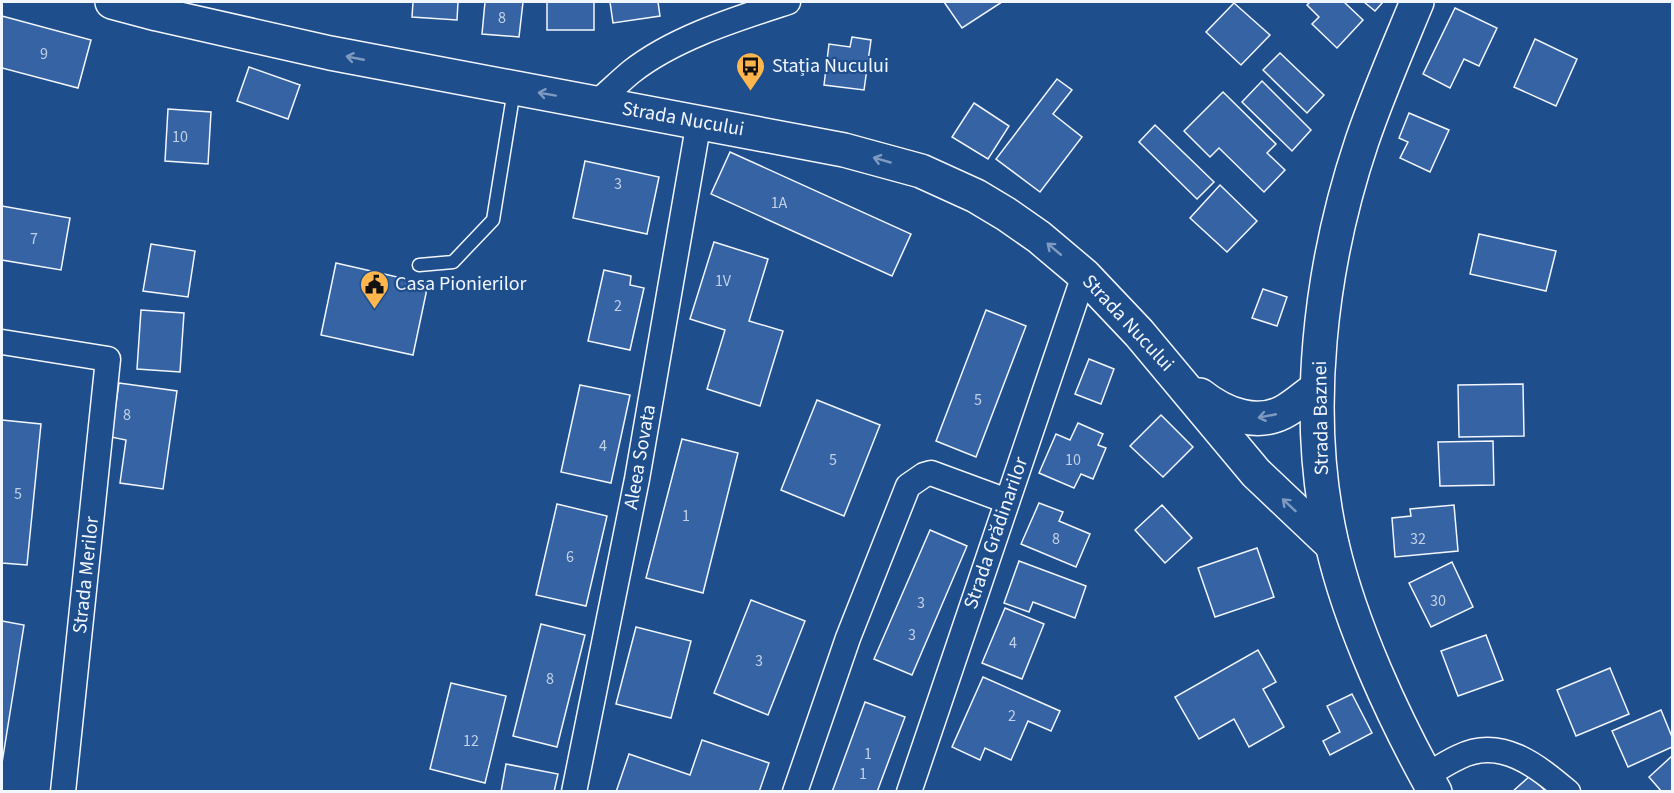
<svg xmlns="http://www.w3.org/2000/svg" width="1674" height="793" font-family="'Source Sans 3',sans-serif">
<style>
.building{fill:#3563a3;stroke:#f2f6ff;stroke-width:1.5}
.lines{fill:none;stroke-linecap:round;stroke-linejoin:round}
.service-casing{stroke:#f2f6ff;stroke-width:15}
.minor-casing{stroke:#f2f6ff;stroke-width:27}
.secondary-casing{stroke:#f2f6ff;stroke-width:36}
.primary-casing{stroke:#f2f6ff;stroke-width:36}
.service{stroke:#1f4e8c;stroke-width:12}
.minor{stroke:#1f4e8c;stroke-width:24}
.secondary{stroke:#1f4e8c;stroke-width:33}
.primary{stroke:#1f4e8c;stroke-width:33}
.oneway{stroke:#7e9ac0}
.labels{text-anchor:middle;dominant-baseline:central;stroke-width:4.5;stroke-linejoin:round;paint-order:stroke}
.number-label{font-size:16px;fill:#c3d1e8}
.poi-label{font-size:20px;fill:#f2f6ff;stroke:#1f4e8c;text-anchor:start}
.street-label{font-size:20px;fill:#f2f6ff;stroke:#1f4e8c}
</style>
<rect width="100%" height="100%" fill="#1f4e8c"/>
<!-- building -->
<g class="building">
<path d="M 413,2 L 458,2 L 457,20 L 412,17 Z"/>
<path d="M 485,2 L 523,2 L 519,37 L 482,34 Z"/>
<rect x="547" y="2" width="47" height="28"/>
<path d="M 610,2 L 658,2 L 660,16 L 613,23 Z"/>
<path d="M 944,2 L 1002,2 L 962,28 Z"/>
<path d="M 1310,2 L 1344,2 L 1363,20 L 1337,48 L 1312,24 L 1319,17 L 1307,5 Z"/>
<path d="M 1364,2 L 1383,2 L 1375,11 Z"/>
<path d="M 1234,3 L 1270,35 L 1241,65 L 1206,32 Z"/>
<path d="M 1455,8 L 1497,28 L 1479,66 L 1464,59 L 1450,88 L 1423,74 Z"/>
<path d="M 2,16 L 91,40 L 78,88 L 2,68 Z"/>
<path d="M 852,37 L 871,40 L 864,90 L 824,85 L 829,44 L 850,47 Z"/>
<path d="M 1535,39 L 1577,59 L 1556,106 L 1514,87 Z"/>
<path d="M 1280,53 L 1324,95 L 1307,113 L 1263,70 Z"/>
<path d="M 249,67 L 300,85 L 288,119 L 237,101 Z"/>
<path d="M 1057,79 L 1072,90 L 1053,114 L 1082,137 L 1040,192 L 996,159 Z"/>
<path d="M 1262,81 L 1311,130 L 1292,151 L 1242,102 Z"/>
<path d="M 1223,92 L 1276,144 L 1267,153 L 1285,170 L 1264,192 L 1219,148 L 1210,157 L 1184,131 Z"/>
<path d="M 974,103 L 1009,126 L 988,159 L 952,137 Z"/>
<path d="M 168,109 L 211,112 L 208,164 L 165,161 Z"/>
<path d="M 1409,113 L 1449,130 L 1430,172 L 1400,158 L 1408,142 L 1399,138 Z"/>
<path d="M 1155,125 L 1214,182 L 1197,199 L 1139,142 Z"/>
<path d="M 730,152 L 911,234 L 892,276 L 711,194 Z"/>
<path d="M 585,161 L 659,177 L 647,234 L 573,218 Z"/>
<path d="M 1220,185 L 1257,221 L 1227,252 L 1190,218 Z"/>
<path d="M 2,206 L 70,218 L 61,270 L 2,260 Z"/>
<path d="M 1479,234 L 1556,251 L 1546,291 L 1470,274 Z"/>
<path d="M 714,242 L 768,259 L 749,321 L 783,331 L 760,406 L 707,389 L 725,330 L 690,319 Z"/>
<path d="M 151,244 L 195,251 L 188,297 L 143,291 Z"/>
<path d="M 336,263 L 428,284 L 413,355 L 321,335 Z"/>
<path d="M 604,270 L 631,276 L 630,285 L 644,288 L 630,350 L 588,341 Z"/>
<path d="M 1263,289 L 1287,297 L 1277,326 L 1252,318 Z"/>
<path d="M 141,310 L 184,313 L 180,372 L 137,369 Z"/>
<path d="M 986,310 L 1026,326 L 976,457 L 936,441 Z"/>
<path d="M 1089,359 L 1114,369 L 1101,404 L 1075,394 Z"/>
<path d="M 119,383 L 177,391 L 163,489 L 120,483 L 126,440 L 111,437 Z"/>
<path d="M 1523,384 L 1524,436 L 1459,437 L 1458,385 Z"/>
<path d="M 580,385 L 630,395 L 611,483 L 561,472 Z"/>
<path d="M 817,400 L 880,425 L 844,516 L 781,490 Z"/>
<path d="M 1161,415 L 1193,447 L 1163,477 L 1130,446 Z"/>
<path d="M 2,420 L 41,424 L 27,565 L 2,563 Z"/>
<path d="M 1078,423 L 1103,434 L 1098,445 L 1106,448 L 1093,479 L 1081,474 L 1074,488 L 1039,473 L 1056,434 L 1070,440 Z"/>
<path d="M 682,439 L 738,453 L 703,593 L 646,578 Z"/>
<path d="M 1493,441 L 1494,485 L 1440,486 L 1438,442 Z"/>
<path d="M 1039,503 L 1063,512 L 1059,521 L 1090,534 L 1076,567 L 1021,544 Z"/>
<path d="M 557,504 L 607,516 L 586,606 L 536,595 Z"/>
<path d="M 1162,505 L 1192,538 L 1165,563 L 1135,530 Z"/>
<path d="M 1454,505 L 1458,551 L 1395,557 L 1392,518 L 1411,516 L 1410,509 Z"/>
<path d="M 930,530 L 967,546 L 912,675 L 874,659 Z"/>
<path d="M 1257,548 L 1274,597 L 1215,617 L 1198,568 Z"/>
<path d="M 1019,561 L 1086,586 L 1075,618 L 1033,602 L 1029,612 L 1004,603 Z"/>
<path d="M 1452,562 L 1473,607 L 1431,627 L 1409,583 Z"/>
<path d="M 751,600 L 805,621 L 768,715 L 714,693 Z"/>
<path d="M 1005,608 L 1044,624 L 1022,679 L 982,663 Z"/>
<path d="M 2,621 L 24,625 L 2,763 Z"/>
<path d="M 541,624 L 585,635 L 557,747 L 513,736 Z"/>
<path d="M 636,627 L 691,641 L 671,718 L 616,704 Z"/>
<path d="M 1486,635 L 1503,680 L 1458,696 L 1441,651 Z"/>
<path d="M 1258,650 L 1276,682 L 1263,689 L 1284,727 L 1249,747 L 1234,719 L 1199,739 L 1175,697 Z"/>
<path d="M 1610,668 L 1629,714 L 1576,736 L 1557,690 Z"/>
<path d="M 983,677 L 1060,711 L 1051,731 L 1028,721 L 1011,760 L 985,748 L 980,760 L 952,747 Z"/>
<path d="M 451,683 L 506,696 L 485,783 L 430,769 Z"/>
<path d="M 1352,694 L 1372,733 L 1330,755 L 1323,741 L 1340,732 L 1327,706 Z"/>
<path d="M 865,702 L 905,717 L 877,792 L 832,792 Z"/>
<path d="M 1661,710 L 1672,737 L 1672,747 L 1628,767 L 1612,731 Z"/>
<path d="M 702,740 L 769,763 L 759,792 L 616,792 L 629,754 L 690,775 Z"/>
<path d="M 1672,756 L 1672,792 L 1662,792 L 1649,777 Z"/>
<path d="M 506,764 L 558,774 L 554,792 L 501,792 Z"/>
<path d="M 1531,775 L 1546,792 L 1512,792 Z"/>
</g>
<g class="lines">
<defs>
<path id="service" d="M 419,265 L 453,262 L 493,220 L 514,90"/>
<g id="minor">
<path d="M 596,103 C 608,93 619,82 631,72 C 674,38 736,19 788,2"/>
<path d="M 2,342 L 108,359 L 63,792"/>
<path d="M 1426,776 C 1437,769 1448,762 1459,757 C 1501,736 1537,766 1568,792"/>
<path d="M 574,792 L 637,479 L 699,121"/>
<path d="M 795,792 L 848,638 L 908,486 L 924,475 L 931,473 L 1007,501"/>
<path d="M 909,792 L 1084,275"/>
</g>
<g id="secondary">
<path d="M 112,2 L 157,14 L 330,53 L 844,150 L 921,171 L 976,196 L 1006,214 L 1039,237 L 1084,275 L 1139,333 L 1256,473 L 1332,545"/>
<path d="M 1200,395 C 1224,414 1258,428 1287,410 C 1297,404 1307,395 1317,388"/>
</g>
<path id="primary" d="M 1417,2 C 1398,48 1378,94 1362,141 C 1320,266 1302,415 1332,544 C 1351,626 1394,719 1435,792"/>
</defs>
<!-- service casing -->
<use href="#service" class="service-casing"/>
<!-- minor casing -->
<use href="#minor" class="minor-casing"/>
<!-- secondary casing -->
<use href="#secondary" class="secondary-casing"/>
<!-- primary casing -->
<use href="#primary" class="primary-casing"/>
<!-- service -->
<use href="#service" class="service"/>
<!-- minor -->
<use href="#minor" class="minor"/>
<!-- secondary -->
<use href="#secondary" class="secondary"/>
<!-- primary -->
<use href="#primary" class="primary"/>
</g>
<!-- one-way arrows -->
<defs><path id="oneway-shaft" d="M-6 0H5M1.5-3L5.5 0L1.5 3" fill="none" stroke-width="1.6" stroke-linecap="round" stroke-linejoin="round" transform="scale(1.5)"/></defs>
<g class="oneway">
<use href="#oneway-shaft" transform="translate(355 58) rotate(-169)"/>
<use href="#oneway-shaft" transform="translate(547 94) rotate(-170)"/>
<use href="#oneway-shaft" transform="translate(882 160) rotate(-164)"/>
<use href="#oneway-shaft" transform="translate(1054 249) rotate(-140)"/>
<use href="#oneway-shaft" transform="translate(1267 416) rotate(169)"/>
<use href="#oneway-shaft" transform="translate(1289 505) rotate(-137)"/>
</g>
<!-- icons -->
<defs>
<symbol id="bus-pin" viewBox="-11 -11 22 30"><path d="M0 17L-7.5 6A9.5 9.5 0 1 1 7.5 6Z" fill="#ffb74d" stroke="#1f4e8c"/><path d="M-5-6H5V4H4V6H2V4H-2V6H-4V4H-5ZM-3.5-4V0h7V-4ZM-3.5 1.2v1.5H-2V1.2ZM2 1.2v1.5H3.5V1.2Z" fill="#111"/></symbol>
<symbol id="civic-pin" viewBox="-11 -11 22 30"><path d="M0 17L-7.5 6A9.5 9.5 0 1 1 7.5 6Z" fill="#ffb74d" stroke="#1f4e8c"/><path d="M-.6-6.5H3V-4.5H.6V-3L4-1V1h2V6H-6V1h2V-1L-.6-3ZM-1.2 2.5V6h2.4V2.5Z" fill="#111"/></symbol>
</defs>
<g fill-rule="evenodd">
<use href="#bus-pin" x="734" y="50" width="33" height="45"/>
<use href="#civic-pin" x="358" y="268" width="33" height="45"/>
</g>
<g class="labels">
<!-- number labels -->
<g class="number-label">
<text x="502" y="18">8</text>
<text x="44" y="54">9</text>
<text x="180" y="137">10</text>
<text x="618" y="184">3</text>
<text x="779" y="203">1A</text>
<text x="34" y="239">7</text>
<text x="723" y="281">1V</text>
<text x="618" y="306">2</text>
<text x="978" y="400">5</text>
<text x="127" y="415">8</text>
<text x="603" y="446">4</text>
<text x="833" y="460">5</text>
<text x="1073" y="460">10</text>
<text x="18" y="494">5</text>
<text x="686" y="516">1</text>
<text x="1056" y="539">8</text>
<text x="1418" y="539">32</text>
<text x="570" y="557">6</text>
<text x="1438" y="601">30</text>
<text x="921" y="603">3</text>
<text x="912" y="635">3</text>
<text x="1013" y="643">4</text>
<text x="759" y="661">3</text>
<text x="550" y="679">8</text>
<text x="1012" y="716">2</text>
<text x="471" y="741">12</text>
<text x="868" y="754">1</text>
<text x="863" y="774">1</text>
</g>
<!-- poi labels -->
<g class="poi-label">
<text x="772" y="66">Stația Nucului</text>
<text x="395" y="284">Casa Pionierilor</text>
</g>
<!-- street labels -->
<g class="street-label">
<text transform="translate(683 119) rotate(10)">Strada Nucului</text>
<text transform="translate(1128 323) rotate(47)">Strada Nucului</text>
<text transform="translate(1321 418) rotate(-91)">Strada Baznei</text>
<text transform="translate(640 457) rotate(-80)">Aleea Sovata</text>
<text transform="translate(996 533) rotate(-71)">Strada Grădinarilor</text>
<text transform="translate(86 575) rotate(-84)">Strada Merilor</text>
</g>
</g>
<!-- border -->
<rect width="1674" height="793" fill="none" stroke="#f2f6ff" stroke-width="6"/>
</svg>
